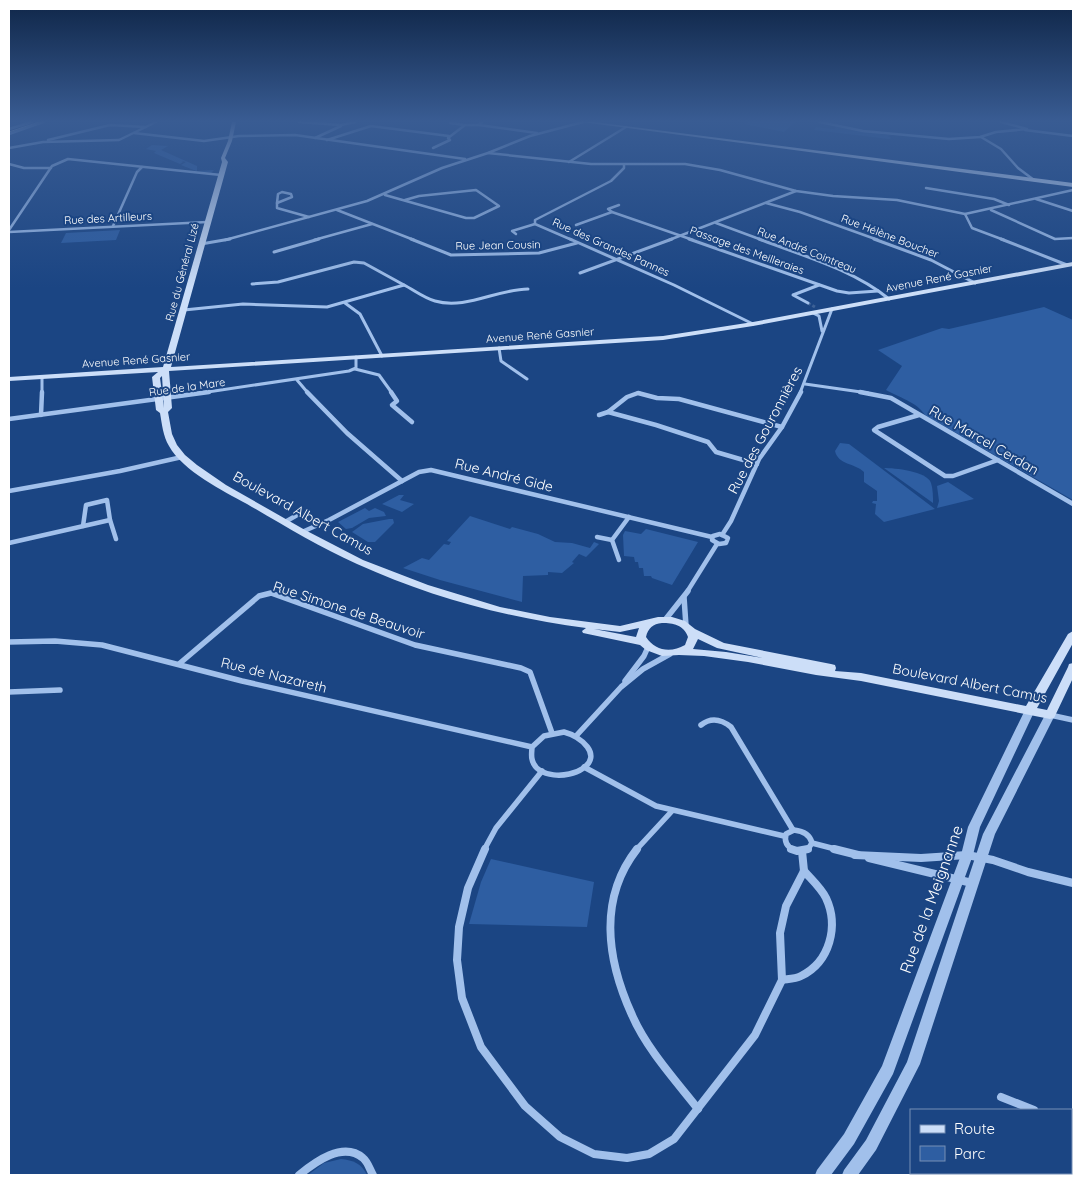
<svg xmlns="http://www.w3.org/2000/svg" width="1082" height="1184" font-family="Quicksand,sans-serif">
<style>
.green{fill:#2e5ea2}
.lines{fill:none;stroke-linecap:round;stroke-linejoin:round}
.minor-tunnel{stroke:#3d6196;stroke-width:3;stroke-dasharray:3 2;stroke-linecap:butt}
.minor-far4{stroke:#a1c0eb;stroke-width:2.5}
.minor-far3{stroke:#a1c0eb;stroke-width:3}
.minor-far2{stroke:#a1c0eb;stroke-width:4.5}
.minor-far1{stroke:#a1c0eb;stroke-width:5.5}
.minor{stroke:#a1c0eb;stroke-width:8}
.tertiary{fill:#a1c0eb;fill-rule:evenodd}
.secondary{fill:#ccdef8;fill-rule:evenodd}
.tram{stroke:#fff;stroke-width:1}
.labels{text-anchor:middle;dominant-baseline:central;stroke-width:4;stroke-linejoin:round;paint-order:stroke}
.far-street-label{font-size:11px;fill:#fff;stroke:#1b4583}
.street-label{font-size:14px;fill:#fff;stroke:#1b4583}
.near-street-label{font-size:16px;fill:#fff;stroke:#1b4583}
</style>
<rect width="100%" height="100%" fill="#1b4583"/>
<!-- green -->
<g class="green">
<path d="M 748,122 L 795,122 L 784,132 L 744,124 Z"/>
<path d="M 816,127 L 834,129 L 836,127 L 893,136 L 888,136 L 891,138 L 889,139 L 814,130 Z"/>
<path d="M 152,145 L 168,146 L 161,150 L 197,166 L 197,171 L 214,170 L 211,173 L 196,171 L 181,165 L 186,162 L 182,161 L 183,162 L 180,164 L 154,153 L 156,151 L 146,149 Z"/>
<path d="M 120,230 L 116,240 L 61,243 L 66,233 Z"/>
<path d="M 1044,307 L 1073,320 L 1073,500 L 925,415 C 917,402 898,397 886,390 L 902,366 L 878,350 L 942,328 L 949,329 Z"/>
<path d="M 840,443 L 849,444 L 935,509 L 884,522 L 875,514 L 876,504 L 872,503 L 873,501 L 877,501 L 877,491 L 864,482 L 864,472 C 855,463 838,465 835,451 Z"/>
<path d="M 884,468 C 894,468 927,471 931,483 C 933,489 933,497 933,503 Z"/>
<path d="M 948,482 L 974,499 L 937,508 L 939,501 L 937,486 Z"/>
<path d="M 399,495 L 404,495 L 400,500 L 414,504 L 402,512 L 382,504 Z"/>
<path d="M 365,508 L 369,511 L 375,508 L 384,512 L 386,516 L 369,518 L 352,528 L 346,529 L 338,522 Z"/>
<path d="M 470,516 L 510,529 L 512,527 L 538,534 L 555,542 L 572,543 L 590,548 L 594,542 L 599,544 L 586,557 L 579,554 L 572,562 L 574,563 L 562,573 L 548,572 L 548,575 L 523,576 L 522,602 L 440,580 L 403,568 L 422,558 L 429,560 L 444,544 L 449,545 L 451,542 L 447,541 Z"/>
<path d="M 389,519 L 393,519 L 394,523 L 375,542 L 368,542 L 352,532 L 363,524 Z"/>
<path d="M 646,529 L 698,542 L 672,585 L 652,578 L 651,576 L 644,576 L 643,568 L 639,568 L 638,562 L 635,562 L 634,557 L 624,556 L 623,535 L 625,531 L 641,534 Z"/>
<path d="M 491,859 L 594,882 L 587,927 L 469,924 L 481,882 Z"/>
<path d="M 341,1159 C 353,1160 362,1164 367,1175 L 308,1175 L 324,1163 Z"/>
</g>
<g class="lines">
<!-- minor-tunnel -->
<path class="minor-tunnel" d="M 808,303 L 815,307"/>
<!-- minor-far4 -->
<g class="minor-far4">
<path d="M 299,122 L 341,125 L 355,122"/>
<path d="M 482,122 L 479,125 L 537,133"/>
<path d="M 820,122 L 863,131 L 949,139 L 980,137 L 996,132 L 1027,129 L 1001,122"/>
<path d="M 465,125 L 479,125"/>
<path d="M 9,129 L 32,122"/>
<path d="M 1025,130 L 1073,136"/>
<path d="M 134,133 L 204,141 L 239,136 L 295,135 L 465,159"/>
<path d="M 9,134 L 43,122"/>
<path d="M 981,137 L 1001,149 L 1018,168 L 1034,180"/>
<path d="M 315,138 L 341,126"/>
<path d="M 48,140 L 110,125 L 146,127"/>
<path d="M 327,140 L 371,126 L 449,136"/>
<path d="M 9,148 L 43,142 L 119,140 L 156,122"/>
<path d="M 433,148 L 450,140 L 448,138 L 465,125 L 450,123"/>
<path d="M 488,153 L 591,164 L 685,164 L 720,170 L 796,191 L 833,196 L 897,200 L 965,214 L 1073,190"/>
<path d="M 569,162 L 626,127"/>
<path d="M 9,164 L 24,168 L 51,168"/>
<path d="M 926,188 L 994,199 L 1009,205"/>
<path d="M 282,192 L 291,194 L 292,197 L 277,203 L 278,194 Z"/>
<path d="M 385,195 L 466,218 L 474,218 L 499,206 L 476,190 L 419,196 L 405,200"/>
<path d="M 1036,199 L 1073,211"/>
<path d="M 277,203 L 277,208 L 309,217"/>
<path d="M 766,203 L 800,212 L 878,240"/>
<path d="M 337,210 L 414,240"/>
<path d="M 991,210 L 1055,239 L 1073,238"/>
<path d="M 612,212 L 608,209 L 619,205"/>
<path d="M 965,214 L 972,228 L 1004,240"/>
<path d="M 716,223 L 762,240"/>
<path d="M 576,225 L 612,212 L 693,240"/>
<path d="M 113,226 L 137,172 L 142,167"/>
<path d="M 9,230 L 52,166 L 68,159 L 221,175"/>
<path d="M 9,232 L 207,222"/>
<path d="M 516,234 L 512,231 L 535,224"/>
<path d="M 225,240 L 367,201 L 442,168 L 488,153 L 530,136 L 583,122"/>
<path d="M 314,240 L 372,224"/>
<path d="M 572,240 L 535,224 L 535,220 L 611,181 L 624,168 L 624,165"/>
<path d="M 669,240 L 796,191"/>
</g>
<!-- minor-far3 -->
<g class="minor-far3">
<path d="M 411,239 L 451,255 L 539,253 L 577,243"/>
<path d="M 570,239 L 674,285 L 753,324"/>
<path d="M 689,239 L 837,291 L 849,293 L 878,291"/>
<path d="M 759,239 C 803,256 852,269 889,299"/>
<path d="M 874,239 L 931,260 L 975,283"/>
<path d="M 1001,239 L 1067,265"/>
<path d="M 201,244 L 230,239"/>
<path d="M 274,252 L 319,239"/>
<path d="M 580,273 L 672,239"/>
<path d="M 252,284 L 278,282 L 354,262 L 364,263 L 404,285"/>
<path d="M 345,303 L 360,314 L 382,356"/>
<path d="M 808,303 L 793,295 L 819,285"/>
<path d="M 184,310 L 243,304 L 327,307 L 404,285 C 414,290 424,298 435,301 C 465,310 498,289 528,289"/>
<path d="M 813,313 L 819,316 L 822,331"/>
<path d="M 499,348 L 501,361 L 527,379"/>
<path d="M 355,369 L 379,375 L 392,393"/>
<path d="M 297,380 L 308,393"/>
<path d="M 805,384 L 868,393"/>
<path d="M 42,393 L 42,377"/>
<path d="M 201,393 L 349,371 L 356,368 L 356,357"/>
<path d="M 637,393 L 640,393"/>
<path d="M 800,393 L 832,309"/>
</g>
<!-- minor-far2 -->
<g class="minor-far2">
<path d="M 307,392 L 347,433 L 402,481"/>
<path d="M 391,392 L 397,401 L 392,405 L 412,422"/>
<path d="M 860,392 L 891,398 L 1073,504"/>
<path d="M 608,412 L 627,397 L 638,393 L 657,398 L 679,399 L 782,427"/>
<path d="M 41,415 L 42,392"/>
<path d="M 599,415 L 608,412 L 656,425 L 708,442 L 716,452 L 757,464"/>
<path d="M 919,415 L 878,427 L 874,430 L 945,476 L 953,476 L 998,460"/>
<path d="M 9,419 L 209,392"/>
<path d="M 9,491 L 120,471 L 182,457"/>
<path d="M 285,522 L 299,514"/>
<path d="M 83,526 L 86,505 L 107,500 L 110,520 L 116,539"/>
<path d="M 302,532 L 329,520 L 419,472 L 431,470 L 712,537"/>
<path d="M 720,534 L 728,538 L 726,543 L 719,544 L 712,540 L 713,536 Z"/>
<path d="M 722,535 L 731,521 L 759,459 L 782,427 L 801,392"/>
<path d="M 597,537 L 612,540"/>
<path d="M 9,543 L 110,520"/>
<path d="M 619,560 L 612,540 L 629,517"/>
<path d="M 687,592 L 717,544"/>
</g>
<!-- minor-far1 -->
<g class="minor-far1">
<path d="M 684,597 L 686,626"/>
<path d="M 665,620 L 688,591"/>
<path d="M 9,642 L 55,641 L 102,645 L 242,681 L 532,747"/>
<path d="M 179,664 L 259,596 L 271,593 L 415,645 L 521,668 L 530,672 L 552,733"/>
<path d="M 625,681 L 644,656 L 648,647"/>
<path d="M 9,692 L 60,690"/>
<path d="M 1050,715 L 1073,720"/>
<path d="M 701,725 C 711,717 721,719 731,727 L 793,830"/>
<path d="M 564,732 C 580,736 604,755 582,769 C 569,778 536,779 532,759 C 531,755 532,750 532,747 L 544,736 Z"/>
<path d="M 576,736 L 621,687 L 643,669 L 670,654"/>
<path d="M 584,767 L 656,806 L 784,836"/>
<path d="M 812,843 L 839,850"/>
<path d="M 484,850 L 496,828 L 542,771"/>
<path d="M 636,850 L 672,811"/>
<path d="M 794,850 C 787,847 784,842 786,834 L 794,830 C 803,831 810,834 812,843 L 808,849 L 803,850"/>
</g>
<!-- minor -->
<g class="minor">
<path d="M 485,849 L 468,888 L 459,927 L 457,960 L 462,998 L 481,1047 L 525,1106 L 560,1137 L 594,1154 L 627,1158 L 649,1154 L 674,1139 L 755,1035 L 782,980 L 780,933 L 786,906 L 804,871 L 802,851"/>
<path d="M 637,849 C 598,899 607,960 632,1015 C 646,1048 676,1081 698,1109"/>
<path d="M 791,849 L 797,851 L 808,849"/>
<path d="M 834,849 L 858,855"/>
<path d="M 855,855 L 921,858 L 967,855 L 993,860 L 1028,872 L 1073,883"/>
<path d="M 869,858 L 972,883"/>
<path d="M 782,980 C 788,979 795,979 801,976 C 830,962 839,926 826,898 C 821,888 812,880 804,871"/>
<path d="M 1001,1097 L 1034,1110"/>
<path d="M 1071,1125 L 1073,1127"/>
<path d="M 299,1175 C 315,1162 343,1141 363,1158 C 368,1162 370,1170 373,1175"/>
</g>
<!-- tertiary -->
<g class="tertiary">
<path d="M 1030,707 L 1034,708 L 1035,710 L 980,827 L 973,855 L 893,1074 L 854,1144 L 831,1175 L 815,1175 L 817,1170 L 844,1134 L 882,1066 L 961,855 L 968,827 L 1025,710 L 1026,708 Z"/>
<path d="M 1050,711 L 1054,713 L 1055,715 L 995,834 L 920,1064 L 876,1150 L 858,1175 L 842,1175 L 844,1170 L 866,1140 L 907,1062 L 983,834 L 1045,715 L 1046,713 Z"/>
</g>
<!-- secondary -->
<g class="secondary">
<path d="M 232,122 L 236,122 L 232,141 L 225,158 L 228,162 L 171,367 L 663,336 L 753,322 L 1073,262 L 1073,266 L 753,326 L 663,340 L 169,371 L 172,408 L 168,412 L 172,434 L 177,445 L 185,455 L 197,465 L 226,485 L 305,530 L 363,560 L 428,585 L 500,607 L 550,617 L 620,626 L 658,617 L 672,617 L 685,621 L 695,629 L 724,643 L 831,664 L 835,665 L 836,668 L 835,671 L 861,673 L 1026,706 L 1068,634 L 1073,631 L 1073,643 L 1037,708 L 1047,710 L 1068,667 L 1069,664 L 1073,663 L 1073,678 L 1054,718 L 1050,719 L 861,681 L 816,675 L 748,662 L 704,656 L 679,655 L 662,656 L 646,650 L 640,645 L 583,633 L 582,631 L 586,628 C 507,618 430,597 357,564 C 319,547 283,525 247,504 C 223,491 183,471 169,446 C 163,436 162,424 160,413 L 156,410 L 152,377 L 158,372 L 9,381 L 9,377 L 163,367 L 222,162 L 221,158 L 228,141 ZM 162,376 L 164,408 L 160,378 ZM 662,623 C 673,623 684,625 688,637 L 685,645 C 671,653 655,651 646,637 C 648,628 653,624 662,623 ZM 639,628 L 636,637 L 594,629 L 620,632 ZM 698,639 L 717,648 L 763,658 L 726,652 L 693,649 Z"/>
<path d="M 582,122 L 594,122 L 1073,183 L 1073,187 Z"/>
</g>
<!-- tram -->
<path class="tram" d="M 9,132 L 39,122"/>
</g>
<!-- sky -->
<linearGradient id="sky" x2="0" y2="1"><stop stop-color="#0f2648"/><stop offset="0.42" stop-color="#395c93"/><stop offset="1" stop-color="#395c93" stop-opacity="0"/></linearGradient>
<rect width="1082" height="288" fill="url(#sky)"/>
<g class="labels">
<!-- far-street labels -->
<g class="far-street-label">
<text transform="translate(108 218) rotate(-3)">Rue des Artilleurs</text>
<text transform="translate(890 236) rotate(21)">Rue Hélène Boucher</text>
<text transform="translate(498 245) rotate(-1)">Rue Jean Cousin</text>
<text transform="translate(611 247) rotate(24)">Rue des Grandes Pannes</text>
<text transform="translate(747 250) rotate(20)">Passage des Meilleraies</text>
<text transform="translate(807 250) rotate(22)">Rue André Cointreau</text>
<text transform="translate(182 272) rotate(-75)">Rue du Général Lizé</text>
<text transform="translate(939 278) rotate(-11)">Avenue René Gasnier</text>
<text transform="translate(540 335) rotate(-4)">Avenue René Gasnier</text>
<text transform="translate(136 360) rotate(-4)">Avenue René Gasnier</text>
<text transform="translate(187 387) rotate(-8)">Rue de la Mare</text>
</g>
<!-- street labels -->
<g class="street-label">
<text transform="translate(765 430) rotate(-62)">Rue des Gouronnières</text>
<text transform="translate(984 440) rotate(30)">Rue Marcel Cerdan</text>
<text transform="translate(504 475) rotate(14)">Rue André Gide</text>
<text transform="translate(303 513) rotate(29)">Boulevard Albert Camus</text>
<text transform="translate(349 610) rotate(18)">Rue Simone de Beauvoir</text>
<text transform="translate(274 675) rotate(14)">Rue de Nazareth</text>
<text transform="translate(970 683) rotate(11)">Boulevard Albert Camus</text>
</g>
<!-- near-street labels -->
<g class="near-street-label">
<text transform="translate(931 899) rotate(-70)">Rue de la Meignanne</text>
</g>
</g>
<!-- border -->
<rect width="1082" height="1184" fill="none" stroke="#ffffff" stroke-width="20"/>
<!-- legend -->
<rect x="910" y="1109" width="162" height="65" fill="#1b4583" stroke="#768fb5"/>
<rect x="920" y="1125" width="25" height="8" fill="#ccdef8" stroke="#768fb5"/>
<text x="954" y="1134" font-size="15" fill="#ffffff">Route</text>
<rect x="920" y="1146" width="25" height="15" fill="#2e5ea2" stroke="#768fb5"/>
<text x="954" y="1159" font-size="15" fill="#ffffff">Parc</text>
</svg>
